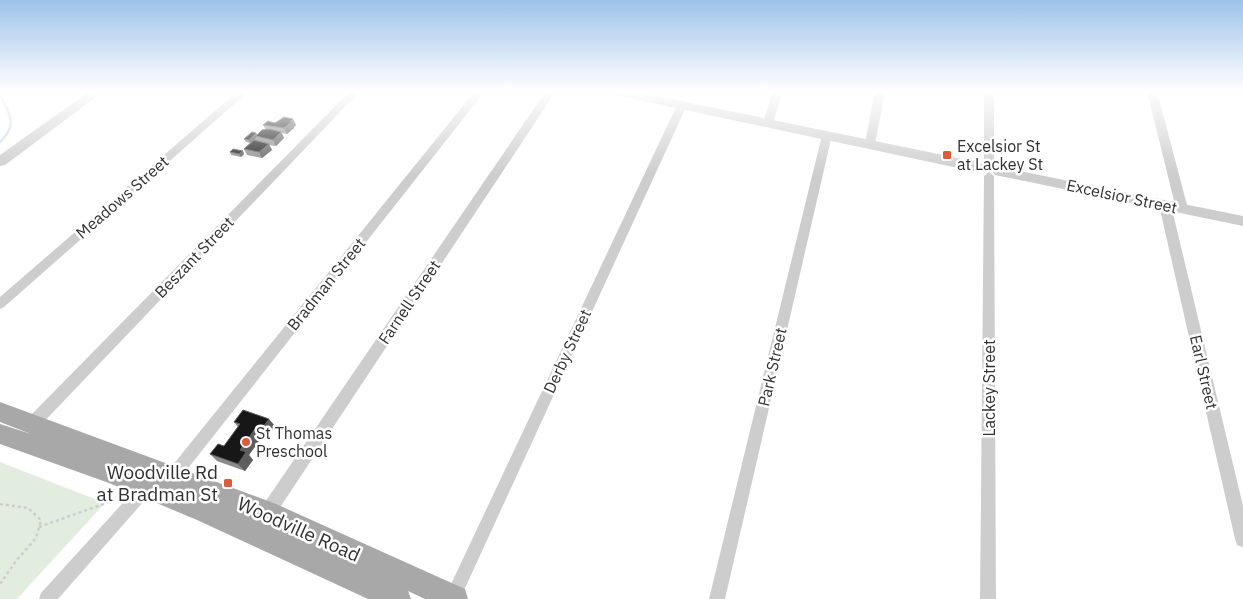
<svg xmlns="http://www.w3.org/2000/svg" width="1243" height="599" font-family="'IBM Plex Sans',sans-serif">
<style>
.green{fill:#e3eddf}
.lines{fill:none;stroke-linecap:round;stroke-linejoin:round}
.stream{stroke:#ccd7eb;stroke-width:2.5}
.path{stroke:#cdcdcd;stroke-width:2.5;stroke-dasharray:3 3;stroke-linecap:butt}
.minor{fill:#cdcdcd;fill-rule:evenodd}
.tertiary{fill:#cdcdcd;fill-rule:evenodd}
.primary{fill:#a8a8a8;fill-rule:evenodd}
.wall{fill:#8b8b8b}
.shaded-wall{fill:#5d5d5d}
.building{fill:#171717;stroke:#5d5d5d}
.poi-dot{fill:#df593b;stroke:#fff;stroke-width:2}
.labels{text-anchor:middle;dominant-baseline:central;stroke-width:5;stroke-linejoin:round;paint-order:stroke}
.poi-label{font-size:16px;fill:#303030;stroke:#fff;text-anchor:start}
.street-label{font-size:16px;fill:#303030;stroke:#fff}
.near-poi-label{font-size:19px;fill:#303030;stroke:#fff;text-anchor:end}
.near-street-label{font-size:19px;fill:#303030;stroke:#fff}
</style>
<rect width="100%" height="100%" fill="#fff"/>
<!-- green -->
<path class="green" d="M 0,462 L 105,503 L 17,599 L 0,599 Z"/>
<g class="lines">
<!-- stream -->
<path class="stream" d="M 0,95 C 10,114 18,125 0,142"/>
<!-- path -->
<g class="path">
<path d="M 0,504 L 28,508 L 41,520 L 36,538 L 16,561 L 0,584"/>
<path d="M 39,527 L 112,501"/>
</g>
<!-- minor -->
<g class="minor">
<path d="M 238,91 L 249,91 L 4,307 L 0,309 L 0,297 Z"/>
<path d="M 350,91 L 360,91 L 37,429 L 32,430 L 27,429 L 25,424 L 27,419 Z"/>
<path d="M 475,91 L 485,91 L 178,481 L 173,483 L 168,481 L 165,476 L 168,471 Z"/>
<path d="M 546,91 L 556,91 L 273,518 L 267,521 L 261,518 L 259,513 L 261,508 Z"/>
<path d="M 773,91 L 783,91 L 773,123 L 768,126 L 763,123 Z"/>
<path d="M 875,91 L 885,91 L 875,144 L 870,147 L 865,144 Z"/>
<path d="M 984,91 L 994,91 L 994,163 L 989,166 L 984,163 Z"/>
<path d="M 1147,91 L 1157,91 L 1188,209 L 1186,212 L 1178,212 L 1176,209 Z"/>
<path d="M 682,102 L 687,105 L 460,599 L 444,599 L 677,105 Z"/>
<path d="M 827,132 L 832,135 L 725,599 L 709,599 L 822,135 Z"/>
<path d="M 989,172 L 994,176 L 996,599 L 980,599 L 984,176 Z"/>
<path d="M 1165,201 L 1171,205 L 1243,506 L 1243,547 L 1237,545 L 1235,539 L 1159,205 Z"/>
<path d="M 146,481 L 151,483 L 154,488 L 151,493 L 58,599 L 39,599 L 41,593 L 141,483 Z"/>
</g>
<!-- tertiary -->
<g class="tertiary">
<path d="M 90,91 L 104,91 L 5,165 L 0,166 L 0,155 Z"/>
<path d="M 609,91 L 633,91 L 977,162 L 982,164 L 984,167 L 982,170 L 977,172 L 615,95 Z"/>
<path d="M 1000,167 L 1243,216 L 1243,226 L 995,175 L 993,172 L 995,169 Z"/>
</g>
<!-- primary -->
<path class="primary" d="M 0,402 L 276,504 L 465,589 L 468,599 L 425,599 L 408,591 L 411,599 L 368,599 L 197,520 L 109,483 L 0,444 L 0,424 L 31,434 L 0,422 Z"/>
</g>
<!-- wall -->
<g class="wall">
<path d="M 293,119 L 296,125 L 294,127 L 294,128 L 287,134 L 282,133 L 284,138 L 276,146 L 269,145 L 272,150 L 262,158 L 247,155 L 244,149 L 250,143 L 246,142 L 244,139 L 256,133 L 257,135 L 266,130 L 263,125 Z"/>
<path d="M 243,151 L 244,154 L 241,157 L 231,155 L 230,152 Z"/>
<path d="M 234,422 L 275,426 L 266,438 L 262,437 L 249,455 L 253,460 L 245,471 L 217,461 L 210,454 L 224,446 L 238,427 Z"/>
</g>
<!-- shaded-wall -->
<g class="shaded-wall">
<path d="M 293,119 L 296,125 L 294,127 L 294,128 L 287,134 L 284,128 Z"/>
<path d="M 281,132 L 284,138 L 276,146 L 273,140 Z"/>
<path d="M 256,133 L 258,136 L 256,136 L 256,138 L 250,143 L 249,140 Z"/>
<path d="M 269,144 L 272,150 L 262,158 L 259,152 Z"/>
<path d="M 243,151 L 244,154 L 241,157 L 239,154 Z"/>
<path d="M 269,419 L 275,426 L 266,438 L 260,431 Z"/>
<path d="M 255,429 L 262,437 L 249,455 L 253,460 L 245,471 L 238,464 L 240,450 Z"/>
</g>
<!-- building -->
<g class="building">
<path d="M 284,117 L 293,119 L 290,122 L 292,122 L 284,128 L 263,125 L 268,121 L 275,123 Z"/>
<path d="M 269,129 L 281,132 L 273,140 L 256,136 L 262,130 Z"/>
<path d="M 252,132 L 256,133 L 249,140 L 244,139 Z"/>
<path d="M 254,140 L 269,144 L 259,152 L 244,149 Z"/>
<path d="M 233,149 L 243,151 L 239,154 L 230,152 Z"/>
<path d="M 243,410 L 269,419 L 260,431 L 255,429 L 240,450 L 246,452 L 238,464 L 210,454 L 218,444 L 224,446 L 240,424 L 234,422 Z"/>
</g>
<!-- sky -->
<linearGradient id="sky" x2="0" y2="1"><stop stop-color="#9dc2e9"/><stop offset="0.52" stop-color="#fff"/><stop offset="1" stop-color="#fff" stop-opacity="0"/></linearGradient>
<rect width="1243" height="175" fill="url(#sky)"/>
<!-- markers -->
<g class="poi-dot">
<rect x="942" y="150" width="10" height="10" rx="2.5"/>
<circle cx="246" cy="442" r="5"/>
<rect x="223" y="478" width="10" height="10" rx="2.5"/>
</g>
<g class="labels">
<!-- poi labels -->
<g class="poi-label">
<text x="957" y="146">Excelsior St<tspan x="957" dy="18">at Lackey St</tspan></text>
<text x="256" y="433">St Thomas<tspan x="256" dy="18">Preschool</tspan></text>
</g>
<!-- street labels -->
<g class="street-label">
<text transform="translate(1122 196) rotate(12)">Excelsior Street</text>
<text transform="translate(122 197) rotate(-41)">Meadows Street</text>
<text transform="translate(194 257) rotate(-46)">Beszant Street</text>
<text transform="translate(326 284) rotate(-51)">Bradman Street</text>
<text transform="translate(409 302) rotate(-56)">Farnell Street</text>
<text transform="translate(567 351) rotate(-65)">Derby Street</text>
<text transform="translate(772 367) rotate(-77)">Park Street</text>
<text transform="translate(1204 372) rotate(77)">Earl Street</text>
<text transform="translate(989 388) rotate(-90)">Lackey Street</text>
</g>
<!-- near-poi labels -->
<g class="near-poi-label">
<text x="218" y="472">Woodville Rd<tspan x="218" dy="22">at Bradman St</tspan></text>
</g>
<!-- near-street labels -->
<g class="near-street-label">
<text transform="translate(299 529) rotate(24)">Woodville Road</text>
</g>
</g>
</svg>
